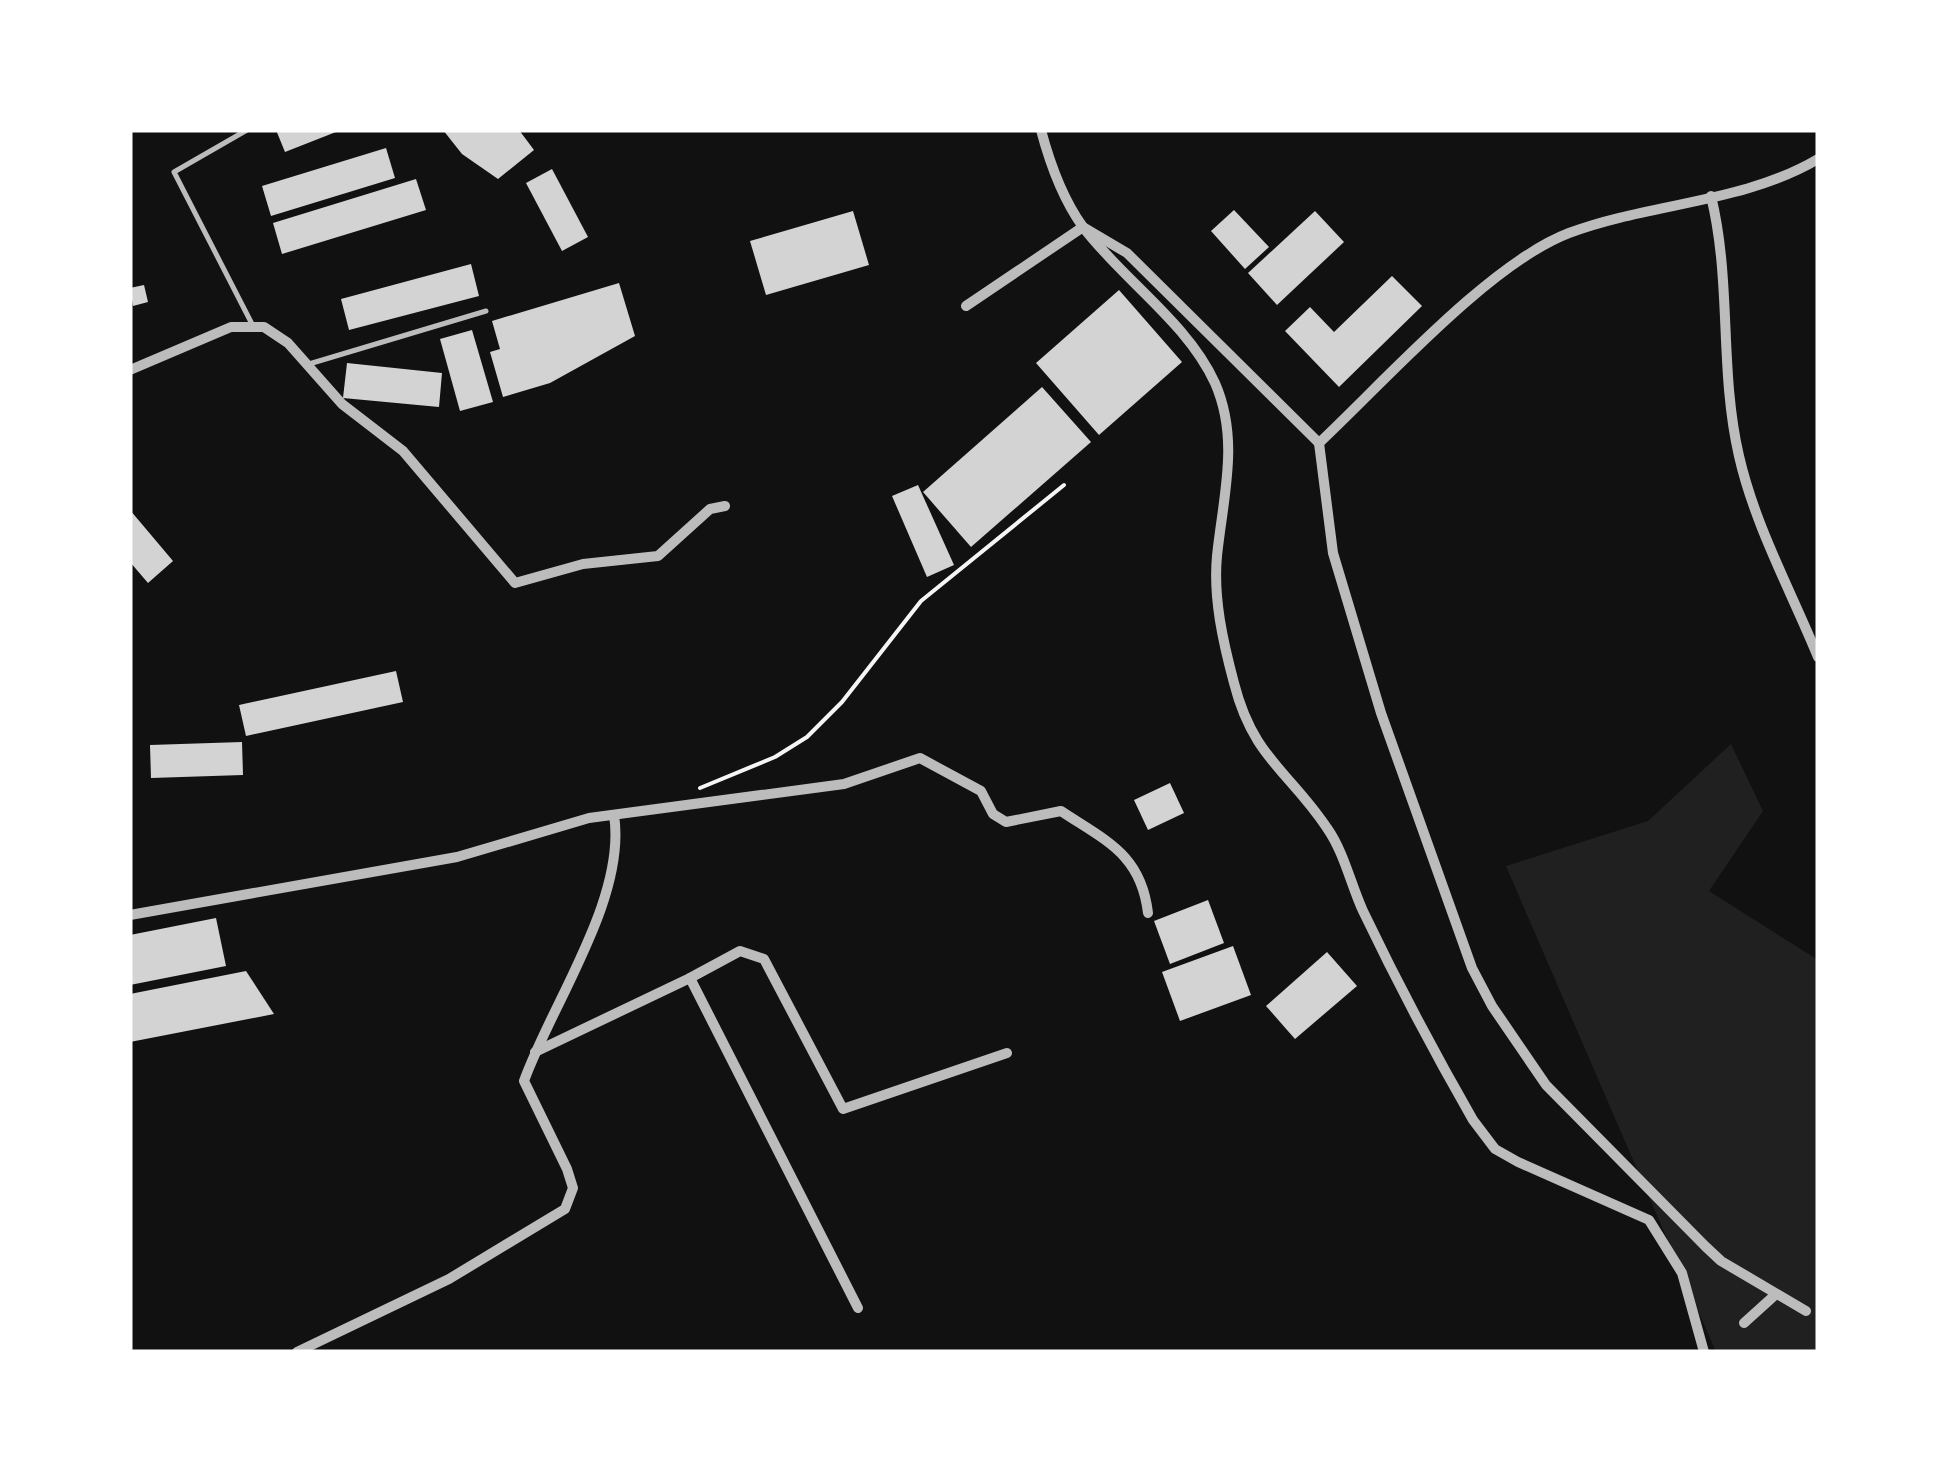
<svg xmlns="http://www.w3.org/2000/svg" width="1948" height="1482" font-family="'Open Sans',sans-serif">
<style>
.green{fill:#202020}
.building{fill:#d3d3d3}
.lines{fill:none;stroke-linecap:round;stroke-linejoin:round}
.path{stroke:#f5f5f5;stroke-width:4}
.service{stroke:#bcbcbc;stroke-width:5}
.minor{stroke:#bcbcbc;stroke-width:10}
</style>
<rect width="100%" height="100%" fill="#111"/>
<!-- green -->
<path class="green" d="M 1731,744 L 1763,811 L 1709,891 L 1818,960 L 1818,1352 L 1716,1352 L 1506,866 L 1648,821 Z"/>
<!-- building -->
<g class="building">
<path d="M 276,130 L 341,130 L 285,152 Z"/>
<path d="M 443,130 L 519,130 L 534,150 L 498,179 L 462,154 Z"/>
<path d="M 386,148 L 395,178 L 271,216 L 262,186 Z"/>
<path d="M 552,169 L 588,237 L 562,251 L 526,183 Z"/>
<path d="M 416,179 L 426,210 L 282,254 L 273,223 Z"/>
<path d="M 1234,210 L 1269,247 L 1245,269 L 1211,231 Z"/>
<path d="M 853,211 L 869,265 L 766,295 L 750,241 Z"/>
<path d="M 1315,211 L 1344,242 L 1277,305 L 1248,273 Z"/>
<path d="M 471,264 L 479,296 L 349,330 L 341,299 Z"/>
<path d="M 1392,276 L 1422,306 L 1339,387 L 1285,331 L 1310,307 L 1334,332 Z"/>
<path d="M 619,283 L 635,336 L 550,383 L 503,397 L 490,352 L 500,349 L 492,321 Z"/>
<path d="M 144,285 L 148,302 L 133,306 L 130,288 Z"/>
<path d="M 1119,290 L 1182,362 L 1099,435 L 1036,363 Z"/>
<path d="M 472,330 L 493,402 L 460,411 L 440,339 Z"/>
<path d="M 347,363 L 442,373 L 439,407 L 343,398 Z"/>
<path d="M 1042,387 L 1091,442 L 971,547 L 923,492 Z"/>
<path d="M 918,485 L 954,565 L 927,577 L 892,496 Z"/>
<path d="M 130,510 L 173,561 L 148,583 L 130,562 Z"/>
<path d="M 396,671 L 403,702 L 246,736 L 239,705 Z"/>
<path d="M 242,742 L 243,775 L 151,778 L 150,745 Z"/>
<path d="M 1170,783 L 1184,813 L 1148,830 L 1134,800 Z"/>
<path d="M 1208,900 L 1224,943 L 1170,964 L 1154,921 Z"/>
<path d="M 216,918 L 226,966 L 130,985 L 130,935 Z"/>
<path d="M 1233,946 L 1251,995 L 1180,1021 L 1162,972 Z"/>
<path d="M 1327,952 L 1357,986 L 1295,1039 L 1266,1006 Z"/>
<path d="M 246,971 L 274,1014 L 130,1042 L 130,994 Z"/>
</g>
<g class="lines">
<!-- path -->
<path class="path" d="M 700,788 L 775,757 L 807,737 L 842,702 L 921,601 L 1064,485"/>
<!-- service -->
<g class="service">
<path d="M 247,130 L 174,172 L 252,324"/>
<path d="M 309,364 L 486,311"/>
</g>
<!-- minor -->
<g class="minor">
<path d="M 1041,130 C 1050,164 1062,198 1083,227 C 1123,280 1187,322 1215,383 C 1240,440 1223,497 1217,556 C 1213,598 1223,642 1234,683 C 1253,758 1289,771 1327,828 C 1344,852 1351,885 1363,911 C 1397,982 1434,1052 1473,1120 L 1495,1149 L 1518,1162 L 1649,1220 L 1682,1273 L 1704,1352"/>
<path d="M 1711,196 C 1732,282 1719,370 1739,456 C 1755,526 1791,591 1818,657"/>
<path d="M 966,306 L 1083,227 L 1127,253 L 1319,443 C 1384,382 1490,263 1569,233 C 1649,203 1744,203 1818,159"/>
<path d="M 130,370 L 231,327 L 264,327 L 288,343 L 342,404 L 403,451 L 515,583 L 583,564 L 658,556 L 710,509 L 725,506"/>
<path d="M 1319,443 L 1333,553 L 1381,713 L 1472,968 L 1492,1006 L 1546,1085 L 1705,1246 L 1721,1261 L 1806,1311"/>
<path d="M 130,915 L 457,857 L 589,818 L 844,784 L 920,758 L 981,791 L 993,814 L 1006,822 L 1061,811 C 1106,841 1141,854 1148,913"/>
<path d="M 690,978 L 740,951 L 764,959 L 843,1109 L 1007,1053"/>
<path d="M 535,1052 L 690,978 L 858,1308"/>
<path d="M 1744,1323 L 1775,1295"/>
<path d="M 297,1352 L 449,1279 L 565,1209 L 573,1188 L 567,1169 L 524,1081 C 552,1003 627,898 614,815"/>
</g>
</g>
<!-- border -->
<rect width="1948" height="1482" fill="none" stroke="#ffffff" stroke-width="265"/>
</svg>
